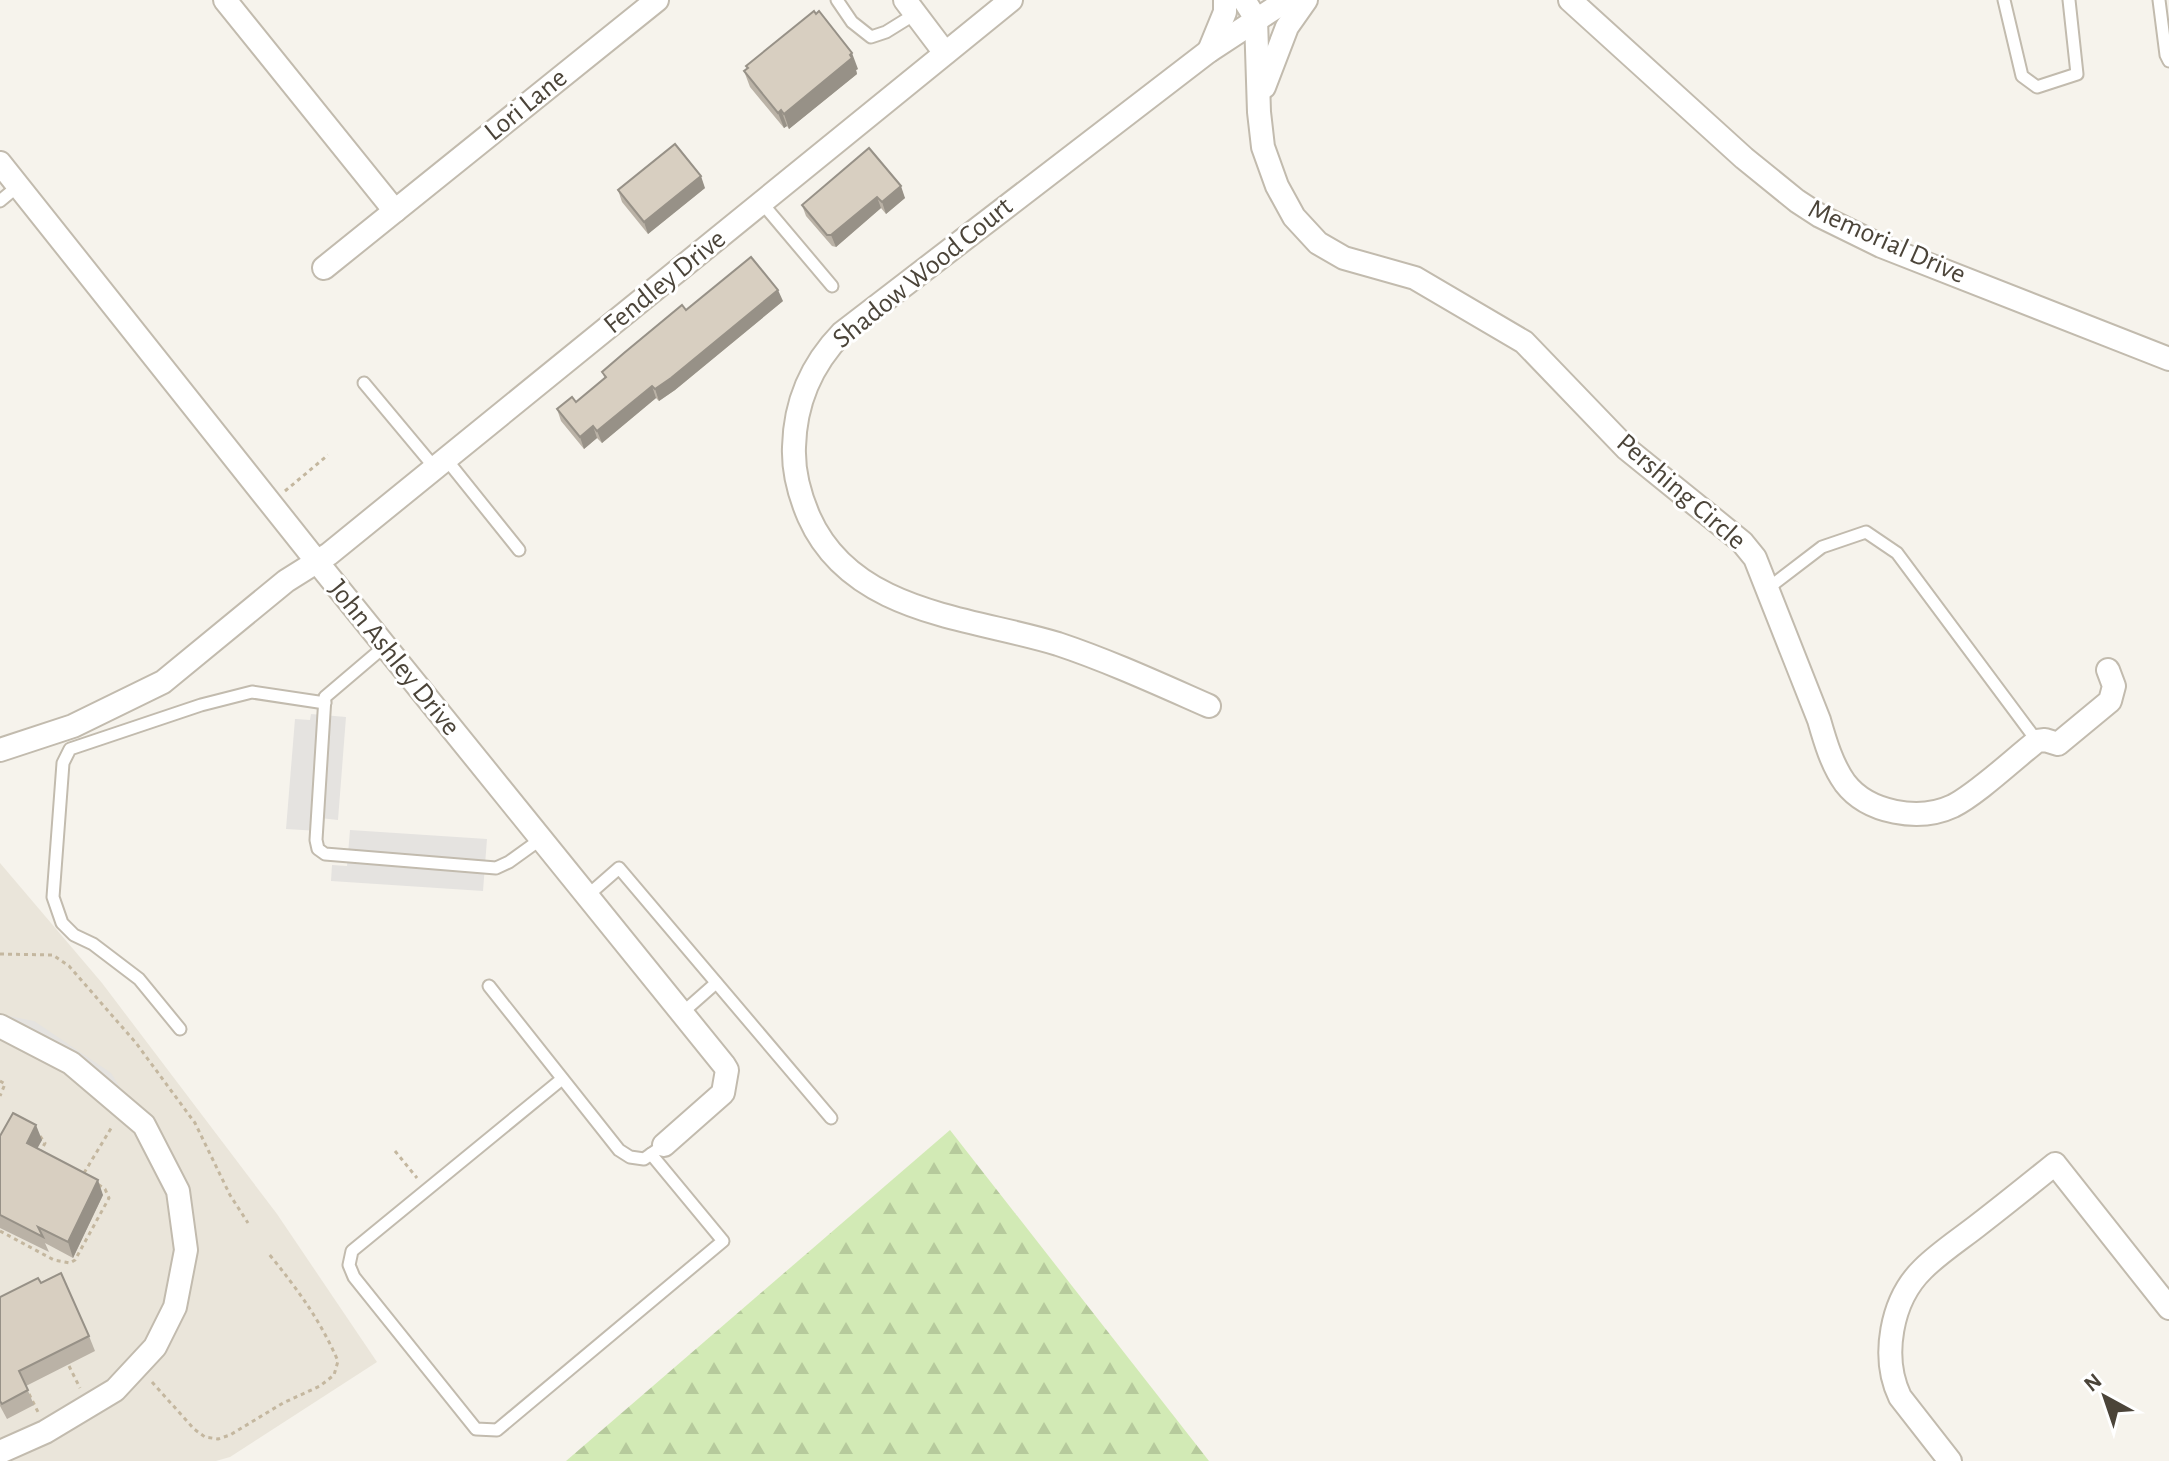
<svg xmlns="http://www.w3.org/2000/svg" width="2169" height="1461" font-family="'Alegreya Sans',sans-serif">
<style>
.residential{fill:#eae5da}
.forest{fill:url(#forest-firs)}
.parking{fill:#e5e3e0}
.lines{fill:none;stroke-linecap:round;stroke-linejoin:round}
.service-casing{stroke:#c2bbae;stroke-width:15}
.minor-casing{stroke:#c2bbae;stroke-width:26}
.path{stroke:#c4b79f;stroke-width:3;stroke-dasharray:4 4;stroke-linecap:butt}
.service{stroke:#fff;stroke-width:11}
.minor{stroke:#fff;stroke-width:22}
.wall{fill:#bab2a6}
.shaded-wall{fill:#979187}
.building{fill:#d8cfc1;stroke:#979187;stroke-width:2}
.labels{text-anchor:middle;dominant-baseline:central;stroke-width:6;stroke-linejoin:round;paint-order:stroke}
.street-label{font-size:28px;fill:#4b4439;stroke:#fff}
</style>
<defs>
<pattern id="forest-firs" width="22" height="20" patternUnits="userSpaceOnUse" patternTransform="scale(2)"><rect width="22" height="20" fill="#d2eab5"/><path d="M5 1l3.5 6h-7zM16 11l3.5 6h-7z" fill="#b6ca9c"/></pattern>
</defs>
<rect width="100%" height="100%" fill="#f6f3ec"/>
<!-- residential -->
<path class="residential" d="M 0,863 L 102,983 L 277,1214 L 377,1362 L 230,1457 L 216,1461 L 0,1461 Z"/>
<!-- forest -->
<path class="forest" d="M 950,1130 L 1209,1461 L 566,1461 Z"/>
<!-- parking -->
<g class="parking">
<path d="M 311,714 L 346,717 L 338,820 L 320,818 L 319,831 L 286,829 L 295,719 L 310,720 Z"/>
<path d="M 350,830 L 487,839 L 483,891 L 331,881 L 332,865 L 347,866 Z"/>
<path d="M 4,1015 L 34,1021 L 111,1073 L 130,1103 Z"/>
</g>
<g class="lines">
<defs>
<g id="service">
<path d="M 837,0 L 852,22 L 871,37 L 886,32 L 915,14"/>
<path d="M 2004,0 L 2022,76 L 2037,87 L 2077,74 L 2069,0"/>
<path d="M 2159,0 L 2166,55 L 2169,61"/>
<path d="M 0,201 L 18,186"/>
<path d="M 762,203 L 832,286"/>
<path d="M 364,383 L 435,468"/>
<path d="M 446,459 L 519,550"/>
<path d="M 1767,589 L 1822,547 L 1866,532 L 1897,553 L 2037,741"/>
<path d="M 385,646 L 325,697 L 316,840 L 318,849 L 325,854 L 496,868 L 509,862 L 541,839"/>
<path d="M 587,896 L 619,868 L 831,1118"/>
<path d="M 489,986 L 619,1150 L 630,1157 L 644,1159 L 657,1150"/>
<path d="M 682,1013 L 716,983"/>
<path d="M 180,1029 L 139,979 L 93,944 L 74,935 L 62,923 L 53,897 L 63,763 L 70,749 L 201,705 L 252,692 L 325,703"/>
<path d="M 562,1079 L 352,1251 L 349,1265 L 354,1277 L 476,1429 L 497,1430 L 723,1241 L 651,1154"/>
</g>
<g id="minor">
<path d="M 225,0 L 395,211"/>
<path d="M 905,0 L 945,53"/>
<path d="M 1244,0 L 1256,19 L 1259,112 L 1263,147 L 1277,186 L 1294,217 L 1318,243 L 1344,258 L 1415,278 L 1524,342 L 1627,449 L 1742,542 L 1755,558 L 1819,720 C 1825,741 1832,765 1845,783 C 1868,813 1919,822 1953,806 C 1977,794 2014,759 2037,741 L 2045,740 L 2058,744 L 2110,701 L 2114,686 L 2108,670"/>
<path d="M 1570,0 L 1744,158 L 1797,201 L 1820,216 L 1881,246 L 2169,359"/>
<path d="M 1209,51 L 1225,12 L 1225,0"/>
<path d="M 1264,87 L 1287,27 L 1306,0"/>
<path d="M 0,163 L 318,563 L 724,1065 L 727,1070 L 723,1093 L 664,1145"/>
<path d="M 324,268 L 657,0"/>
<path d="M 1209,706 C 1159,684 1109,661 1058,644 C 970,617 852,614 809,517 C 799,494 793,472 794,447 C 795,403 812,364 842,333 L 1209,51 L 1287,0"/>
<path d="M 0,750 L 73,726 L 163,682 L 286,581 L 329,554 L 1011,0"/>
<path d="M 0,1026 L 71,1063 L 144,1125 L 178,1191 L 186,1250 L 175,1307 L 155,1347 L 115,1390 L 45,1432 L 0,1452"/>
<path d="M 1950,1461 L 1900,1397 C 1881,1357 1891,1300 1923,1269 C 1939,1253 1959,1240 1977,1226 C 2003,1206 2029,1185 2055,1164 L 2169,1308"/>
</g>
</defs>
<!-- service casing -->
<use href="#service" class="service-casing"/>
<!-- minor casing -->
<use href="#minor" class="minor-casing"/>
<!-- path -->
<g class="path">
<path d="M 285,491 L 328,455"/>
<path d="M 0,954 L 53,955 L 69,966 L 136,1043 L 195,1123 L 230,1195 L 248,1223"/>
<path d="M 0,1081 L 5,1084 L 0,1096"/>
<path d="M 40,1136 L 45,1143 L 40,1153"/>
<path d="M 395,1151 L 417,1178"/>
<path d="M 84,1173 L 113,1125"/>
<path d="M 0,1231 L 54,1260 L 70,1263 L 75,1260 L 109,1198 L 105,1189 L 96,1183"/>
<path d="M 69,1366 L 80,1388"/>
<path d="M 152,1382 L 194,1429 L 205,1437 L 218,1439 L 230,1435 L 283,1403 L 320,1386 L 334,1375 L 338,1361 C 319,1318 298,1290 269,1254"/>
<path d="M 29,1394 L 38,1412"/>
</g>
<!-- service -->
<use href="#service" class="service"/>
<!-- minor -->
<use href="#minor" class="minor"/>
</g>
<!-- wall -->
<g class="wall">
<path d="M 746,66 L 858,69 L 856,70 L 857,74 L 789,129 L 787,126 L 784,128 L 750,87 L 744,71 L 747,69 Z"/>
<path d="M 869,148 L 905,198 L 886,214 L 881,208 L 836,247 L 832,246 L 806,216 L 802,205 Z"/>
<path d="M 705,188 L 648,234 L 622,202 L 618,190 Z"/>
<path d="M 783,301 L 675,390 L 659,401 L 656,398 L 602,443 L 597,438 L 584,449 L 561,421 L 557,409 L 576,402 L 605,379 L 602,372 L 686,310 Z"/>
<path d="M 0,1136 L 42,1140 L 37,1148 L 103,1195 L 73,1258 L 45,1243 L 49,1252 L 0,1228 Z"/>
<path d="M 41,1283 L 89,1336 L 95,1351 L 26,1386 L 34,1405 L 7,1419 L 0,1406 L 0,1297 Z"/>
</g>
<!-- shaded-wall -->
<g class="shaded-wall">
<path d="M 852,53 L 858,69 L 856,70 L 857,74 L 789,129 L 784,114 Z"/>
<path d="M 781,110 L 787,126 L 784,128 L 778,113 Z"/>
<path d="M 701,176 L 705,188 L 648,234 L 644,222 Z"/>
<path d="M 901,186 L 905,198 L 886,214 L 882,202 Z"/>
<path d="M 877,197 L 881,208 L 836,247 L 831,235 Z"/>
<path d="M 778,290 L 783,301 L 675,390 L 659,401 L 655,389 Z"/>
<path d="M 652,386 L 656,398 L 602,443 L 597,431 Z"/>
<path d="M 593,426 L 597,438 L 584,449 L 580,437 Z"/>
<path d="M 36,1125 L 42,1140 L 32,1158 L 27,1143 Z"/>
<path d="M 98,1180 L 103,1195 L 73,1258 L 68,1242 Z"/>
</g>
<!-- building -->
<g class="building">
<path d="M 814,11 L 816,14 L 819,11 L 852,53 L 850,55 L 852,58 L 784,114 L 781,110 L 778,113 L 744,71 L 748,68 L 746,66 Z"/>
<path d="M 675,144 L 701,176 L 644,222 L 618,190 Z"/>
<path d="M 869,148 L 901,186 L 882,202 L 877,197 L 831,235 L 827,235 L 802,205 Z"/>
<path d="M 751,257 L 778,290 L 671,378 L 655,389 L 652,386 L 597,431 L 593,426 L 580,437 L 557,409 L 572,397 L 576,402 L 606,377 L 602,372 L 624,353 L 682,305 L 686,310 Z"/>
<path d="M 13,1113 L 36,1125 L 27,1143 L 98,1180 L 68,1242 L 38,1227 L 43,1237 L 0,1215 L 0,1136 Z"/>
<path d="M 61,1273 L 89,1336 L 19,1371 L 28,1390 L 2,1404 L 0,1401 L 0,1297 L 38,1278 L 41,1283 Z"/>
</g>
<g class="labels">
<!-- street labels -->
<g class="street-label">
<text transform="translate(526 105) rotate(-39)">Lori Lane</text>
<text transform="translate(1887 242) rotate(24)">Memorial Drive</text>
<text transform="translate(923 273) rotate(-39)">Shadow Wood Court</text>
<text transform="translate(665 282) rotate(-39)">Fendley Drive</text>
<text transform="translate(1681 492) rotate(41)">Pershing Circle</text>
<text transform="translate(394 658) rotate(51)">John Ashley Drive</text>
</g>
</g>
<!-- north arrow -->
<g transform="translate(2105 1397) rotate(320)" stroke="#ffffff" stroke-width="6" paint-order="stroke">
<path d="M0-6L14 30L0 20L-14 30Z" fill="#4b4439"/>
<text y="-12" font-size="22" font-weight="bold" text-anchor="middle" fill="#4b4439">N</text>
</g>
</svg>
